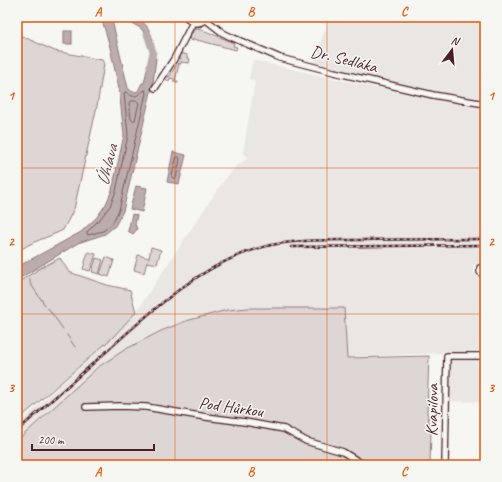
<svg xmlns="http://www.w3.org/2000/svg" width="502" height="482" font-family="Caveat,sans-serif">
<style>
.built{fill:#e9e6e3}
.green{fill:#ddd6d5;stroke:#947a80}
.water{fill:#bbadae;stroke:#8e747a}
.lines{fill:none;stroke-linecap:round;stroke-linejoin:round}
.shore{stroke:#77585f;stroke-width:1}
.stream{stroke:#8e747a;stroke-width:1}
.river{stroke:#bbadae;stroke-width:7}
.minor-casing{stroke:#4a1f2b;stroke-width:8}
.major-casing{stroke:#4a1f2b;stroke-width:10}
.minor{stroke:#f6f6f2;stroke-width:5.5}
.major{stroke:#f6f6f2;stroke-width:7}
.rail-casing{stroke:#4a1f2b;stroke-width:2.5}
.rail{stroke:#f6f6f2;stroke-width:1;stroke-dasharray:3;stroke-linecap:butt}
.grid{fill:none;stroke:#e8590c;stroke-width:1;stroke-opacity:0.55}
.labels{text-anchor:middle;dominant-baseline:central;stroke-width:3;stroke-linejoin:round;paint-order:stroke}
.street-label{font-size:17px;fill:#4a1f2b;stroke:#f6f6f2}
.water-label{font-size:18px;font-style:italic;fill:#6c4a52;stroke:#f6f6f2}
.neatline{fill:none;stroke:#e8590c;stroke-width:1.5}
.grid-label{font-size:13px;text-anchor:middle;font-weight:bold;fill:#e8590c}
</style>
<rect width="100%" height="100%" fill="#f6f6f2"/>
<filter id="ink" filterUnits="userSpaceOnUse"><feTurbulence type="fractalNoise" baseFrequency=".025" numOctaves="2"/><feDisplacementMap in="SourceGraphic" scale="8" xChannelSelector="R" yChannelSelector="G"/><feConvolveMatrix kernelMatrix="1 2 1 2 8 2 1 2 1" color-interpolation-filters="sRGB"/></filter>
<g filter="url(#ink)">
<!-- built -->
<g class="built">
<path d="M 330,17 L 485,17 L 485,101 L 442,94 L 313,62 Z"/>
<path d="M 253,60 L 339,80 L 485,109 L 485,265 L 473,265 L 473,272 L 485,282 L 485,351 L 347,357 L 344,308 L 227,310 L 186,321 L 161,331 L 98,367 L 17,441 L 17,425 L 113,337 L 136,312 L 222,183 L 236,167 L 248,158 L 243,153 L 255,81 L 249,79 Z"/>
<path d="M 450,357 L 485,359 L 485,402 L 449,401 Z"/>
</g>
<!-- green -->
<g class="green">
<path d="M 195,29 L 203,30 L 234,43 L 233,46 L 237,47 L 236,50 L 193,39 L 193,41 L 190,40 L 189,37 Z"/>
<path d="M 17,34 L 55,51 L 102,60 L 104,64 L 97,106 L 74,209 L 63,230 C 48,238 30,241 17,253 Z"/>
<path d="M 180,54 L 184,54 L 187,55 L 187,58 L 190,59 L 189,63 L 181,62 L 181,64 L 179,64 L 175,81 L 178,81 L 178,83 L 174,82 L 174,79 L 170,78 L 169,81 C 165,80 165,78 166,75 L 169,77 L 181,58 L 179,56 Z"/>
<path d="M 151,247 L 161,250 L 157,264 L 147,262 L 144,273 L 134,270 L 138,255 L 149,258 Z"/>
<path d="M 88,252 L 96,254 L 90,271 L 83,269 Z"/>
<path d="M 106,257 L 114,260 L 109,277 L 100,274 Z"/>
<path d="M 60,258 L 69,272 L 107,285 L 130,290 L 136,312 L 113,337 L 17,421 L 17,283 L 42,267 Z"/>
<path d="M 96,258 L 103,260 L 99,274 L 92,272 Z"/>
<path d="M 248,308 L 344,308 L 347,358 L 429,356 L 427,412 L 431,430 L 430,465 L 17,465 L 17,441 L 98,367 L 126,349 L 161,331 L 186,321 L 227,310 Z"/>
</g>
<!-- water -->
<g class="water">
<path d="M 101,17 L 132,17 C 145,20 150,29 153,41 L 148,43 C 146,39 145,35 143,31 C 139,24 122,21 114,19 L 112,20 L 128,88 C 131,91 133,93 138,91 L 142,83 L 144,83 L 150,57 L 156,58 L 153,83 L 123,211 L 115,226 L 105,234 L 78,243 L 17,280 L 17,267 L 81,232 L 97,217 L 106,204 L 112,190 L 124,135 L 119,89 L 109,43 Z"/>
<rect x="64" y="31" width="8" height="13"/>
<path d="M 173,152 L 186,155 L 179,184 L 167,182 Z"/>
<path d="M 136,186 L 147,188 L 142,212 L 130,209 Z"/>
<path d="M 132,214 L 137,215 L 135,224 L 137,229 L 133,234 L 128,231 Z"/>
</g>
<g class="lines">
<!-- shore -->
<g class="shore">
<path d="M 145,90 L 146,93 L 119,210 L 112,224 L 103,231 L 88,235 L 87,234 L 87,232 L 100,219 L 110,206 L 116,191 L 128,135 L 124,93 L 126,92 C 135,100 137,95 145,90 Z"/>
<path d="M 131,101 L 137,101 L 139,103 L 135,120 L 133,121 L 131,119 L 129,103 Z"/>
<path d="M 177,157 L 179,157 L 180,159 L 176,178 L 174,179 L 172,177 Z"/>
</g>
<!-- stream -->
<g class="stream">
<path d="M 30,279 L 30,283 L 45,305"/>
<path d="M 48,308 L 63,329"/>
<path d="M 67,335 L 75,347"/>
</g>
<!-- river -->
<path class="river" d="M 147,34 L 153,52 L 150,66"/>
<defs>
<g id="minor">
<path d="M 205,19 L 223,33 L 231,37 L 280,58 L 299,63 L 334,72 L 433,95 L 485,104"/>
<path d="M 155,88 L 174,59 L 193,22"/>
<path d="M 480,268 L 480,272 L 485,276"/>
<path d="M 86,407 L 120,406 L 146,407 L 206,417 L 245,422 L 284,429 L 306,441 L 343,452 L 364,465"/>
<path d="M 445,465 L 447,356 L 485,356"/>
</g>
<path id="major" d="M 188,17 C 193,24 201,24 206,17"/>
</defs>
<!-- minor casing -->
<use href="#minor" class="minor-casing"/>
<!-- major casing -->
<use href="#major" class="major-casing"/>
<!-- minor -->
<use href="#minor" class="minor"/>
<!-- major -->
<use href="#major" class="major"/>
<defs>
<g id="rail">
<path d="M 291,247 L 485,245"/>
<path d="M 17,431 C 47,404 77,378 107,351 C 156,307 205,260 271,245 C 301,239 333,240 364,240 C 404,239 445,239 485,239"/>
</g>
</defs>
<!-- rail casing -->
<use href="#rail" class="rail-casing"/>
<!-- rail -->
<use href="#rail" class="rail"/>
</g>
</g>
<!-- grid -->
<path class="grid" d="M 175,17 L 175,465M 327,17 L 327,465M 17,168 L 485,168M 17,314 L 485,314"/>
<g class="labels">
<!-- street labels -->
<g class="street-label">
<text transform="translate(344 59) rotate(14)">Dr. Sedláka</text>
<text transform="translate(231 407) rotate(8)">Pod Hůrkou</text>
<text transform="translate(432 410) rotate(-89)">Kvapilova</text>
</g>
<!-- water labels -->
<g class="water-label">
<text transform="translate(107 165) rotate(-76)">Úhlava</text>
</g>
</g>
<!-- margin -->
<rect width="502" height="482" fill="none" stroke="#f6f6f2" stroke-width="44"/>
<!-- north arrow -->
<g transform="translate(452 50) rotate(16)" stroke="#f6f6f2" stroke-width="3" paint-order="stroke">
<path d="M0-3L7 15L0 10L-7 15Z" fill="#4a1f2b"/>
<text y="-6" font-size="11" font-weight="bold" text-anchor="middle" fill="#4a1f2b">N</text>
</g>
<!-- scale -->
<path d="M32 444v6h122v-6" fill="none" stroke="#4a1f2b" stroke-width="2"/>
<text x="38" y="444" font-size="12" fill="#4a1f2b" stroke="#f6f6f2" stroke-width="3" paint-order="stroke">200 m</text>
<rect x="22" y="22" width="458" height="438" class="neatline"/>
<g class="grid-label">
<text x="98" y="16">A</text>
<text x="251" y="16">B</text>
<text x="404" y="16">C</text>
<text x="11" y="100">1</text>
<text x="491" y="100">1</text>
<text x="11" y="246">2</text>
<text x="491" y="246">2</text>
<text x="11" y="392">3</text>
<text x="491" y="392">3</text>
<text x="98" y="476">A</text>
<text x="251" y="476">B</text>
<text x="404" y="476">C</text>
</g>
</svg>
